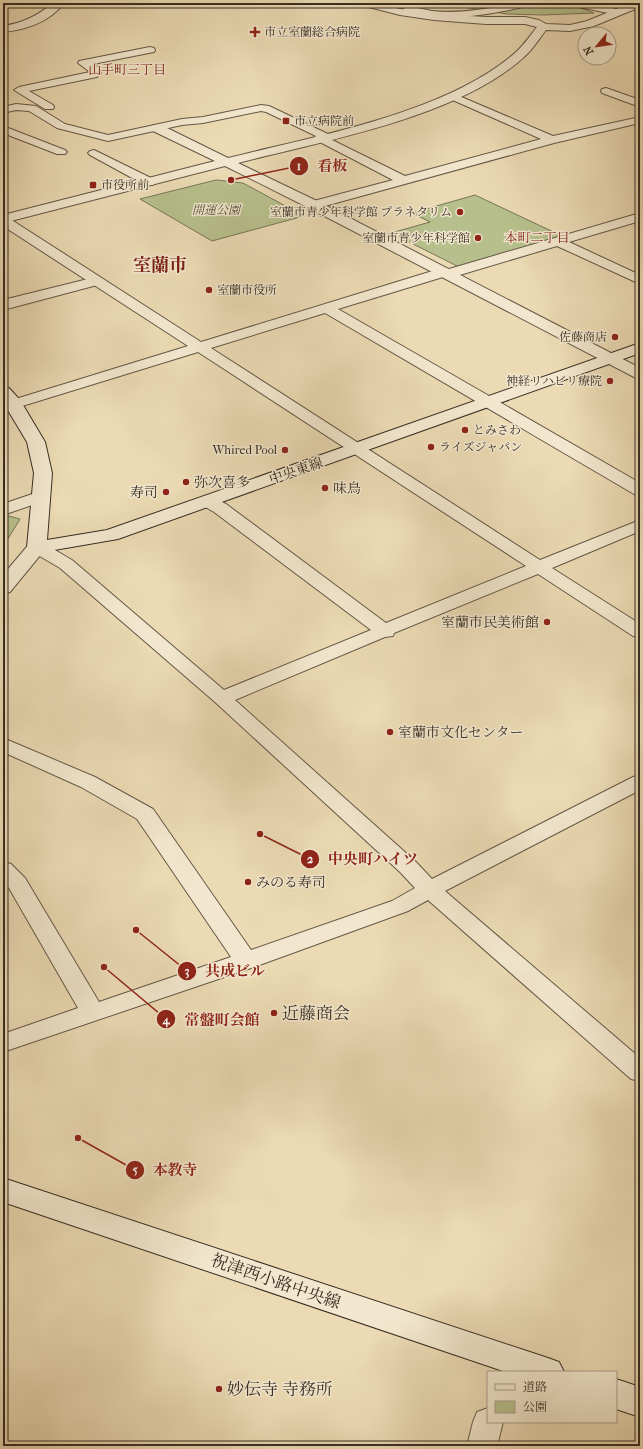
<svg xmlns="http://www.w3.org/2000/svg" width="643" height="1449" font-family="'IM FELL French Canon','Noto Serif JP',serif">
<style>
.green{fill:#b7c08c;stroke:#777658}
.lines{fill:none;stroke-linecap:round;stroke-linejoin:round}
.minor-casing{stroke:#645847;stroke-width:2}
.tertiary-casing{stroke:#645847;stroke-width:2}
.secondary-casing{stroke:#372d23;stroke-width:2}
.minor{fill:#f2e7ce;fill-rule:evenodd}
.tertiary{fill:#f2e7ce;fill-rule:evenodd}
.secondary{fill:#f2e7ce;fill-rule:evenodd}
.poi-dot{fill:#8f2418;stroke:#f2e7ce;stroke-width:1.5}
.labels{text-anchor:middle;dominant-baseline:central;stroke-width:3;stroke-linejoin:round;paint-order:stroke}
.far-poi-label{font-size:12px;fill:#372d23;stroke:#f2e7ce;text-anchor:start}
.far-park-label{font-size:12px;font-style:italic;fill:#514a38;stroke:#f2e7ce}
.far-neighbourhood-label{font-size:13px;fill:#7a1f14;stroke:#f2e7ce}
.street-label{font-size:14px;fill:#372d23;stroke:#f2e7ce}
.poi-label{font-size:14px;fill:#372d23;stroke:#f2e7ce;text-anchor:start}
.near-poi-label{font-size:17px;fill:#372d23;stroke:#f2e7ce;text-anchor:start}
.near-street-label{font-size:17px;fill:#372d23;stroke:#f2e7ce}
.far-town-label{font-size:18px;font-weight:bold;fill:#7a1f14;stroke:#f2e7ce}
.leader{fill:none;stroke:#8f2418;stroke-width:1.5}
.callout-dot{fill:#8f2418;stroke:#f2e7ce;stroke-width:1.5}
.mark-label{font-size:12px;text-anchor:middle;font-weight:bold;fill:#fff}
.callout-label{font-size:15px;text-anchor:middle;font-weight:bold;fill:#8f2418;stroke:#f2e7ce;stroke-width:3;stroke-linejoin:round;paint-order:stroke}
</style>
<rect width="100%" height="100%" fill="#ebdab3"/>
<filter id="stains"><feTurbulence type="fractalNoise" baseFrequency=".005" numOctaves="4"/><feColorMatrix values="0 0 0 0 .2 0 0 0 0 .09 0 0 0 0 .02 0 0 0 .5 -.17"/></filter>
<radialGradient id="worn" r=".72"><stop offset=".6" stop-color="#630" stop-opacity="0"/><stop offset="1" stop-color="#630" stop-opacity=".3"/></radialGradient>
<!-- green -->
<g class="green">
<path d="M 439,3 L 567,3 L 594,13 L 543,15 L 507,14 Z"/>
<path d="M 216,180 L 243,183 L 304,216 L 212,241 L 140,199 Z"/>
<path d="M 475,195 L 562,236 L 459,267 L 391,233 L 430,222 L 412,213 Z"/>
<path d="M 5,515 L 20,519 L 3,547 L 3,516 Z"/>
</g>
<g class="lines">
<defs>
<g id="minor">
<path d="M 516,3 L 533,3 L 531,5 C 490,15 446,23 404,12 L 402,10 C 408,4 424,10 432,11 C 460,14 489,9 516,3 Z"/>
<path d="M 569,3 L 588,3 L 621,10 L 623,12 L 618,15 L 574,6 Z"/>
<path d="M 150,47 L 154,48 L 155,50 L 154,52 L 93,64 L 99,68 L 101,73 L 97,77 L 29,91 L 53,105 L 54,107 L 53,109 L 45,109 L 14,90 L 19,87 L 90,72 L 78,63 L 79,61 Z"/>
<path d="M 606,88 L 640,100 L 640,107 L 602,93 L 601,91 L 602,89 Z"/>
<path d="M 452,93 L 553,136 L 640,117 L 640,123 L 554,143 L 314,209 L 310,208 L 308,205 L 310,202 L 393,180 L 316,140 L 314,138 L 316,136 L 266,112 L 261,111 L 203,123 L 182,125 L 108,141 L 57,128 L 29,111 L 16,110 L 3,113 L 3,107 L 16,104 L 36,106 L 65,124 L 108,135 L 182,119 L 203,117 L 261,105 L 269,106 L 330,135 L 332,137 L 330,139 L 405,176 L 541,139 L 448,98 L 447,96 Z"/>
<path d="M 3,126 L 65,150 L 67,152 L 65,154 L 57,154 L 3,133 Z"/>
<path d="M 94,150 L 153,179 L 155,182 L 153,185 L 145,185 L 90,155 L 88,153 L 90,151 Z"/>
<path d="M 640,213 L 640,221 L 569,242 L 640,275 L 640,284 L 557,246 L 453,277 L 448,278 L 443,277 L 338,309 L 640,483 L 640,495 L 634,494 L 325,313 L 211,348 L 540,560 L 640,520 L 640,531 L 552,568 L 640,624 L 640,638 L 633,636 L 538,574 L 394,633 L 393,636 L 385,637 L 235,700 L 416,862 L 432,879 L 633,777 L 640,775 L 640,790 L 445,891 L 640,1058 L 640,1081 L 631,1079 L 428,900 L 408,911 L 254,967 L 3,1052 L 3,1034 L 78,1008 L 9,888 L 3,882 L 3,862 L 11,864 L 25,878 L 99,1002 L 231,957 L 137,819 L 81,787 L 3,752 L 3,738 L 95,777 L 153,809 L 251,950 L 392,901 L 415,888 L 400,872 L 215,702 L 60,568 L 31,551 L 28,547 L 31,543 L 37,542 L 43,543 L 72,560 L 224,690 L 371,630 L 214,512 L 202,505 L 200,501 L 202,497 C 212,495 218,500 226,504 L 386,623 L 526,566 L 198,352 L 19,407 L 14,409 L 9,407 L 6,404 L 9,401 L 188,346 L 3,226 L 3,216 L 7,217 L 201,342 L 439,269 L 444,268 L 449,269 Z"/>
<path d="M 41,491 L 47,492 L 49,496 L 47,500 L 3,515 L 3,504 Z"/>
<path d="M 488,1408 L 488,1422 L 503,1422 L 497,1446 L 467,1446 L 473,1422 L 477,1412 Z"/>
</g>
<g id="tertiary">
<path d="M 53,3 L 64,3 C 50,22 25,30 3,32 L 3,26 C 23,23 37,16 53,3 Z"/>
<path d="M 360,3 L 376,3 L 400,9 L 434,14 L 486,17 L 525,17 L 539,20 L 546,24 L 570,25 L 587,21 L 631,3 L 640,3 L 640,7 L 594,26 L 570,31 L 546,30 C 539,39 533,49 525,56 C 460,117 323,141 238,163 L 319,202 L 640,368 L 640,379 L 634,377 L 309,208 L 225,166 L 3,223 L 3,215 L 215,161 L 153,131 L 151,128 L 153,125 L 161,125 L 228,158 C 316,136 446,113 515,53 C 524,45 530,36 537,27 L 525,24 L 486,24 L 434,20 L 400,15 L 361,5 Z"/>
<path d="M 96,277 L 101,278 L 103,281 L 101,284 L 3,310 L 3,300 Z"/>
<path d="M 37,541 L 44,543 L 47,547 L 10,592 L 3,594 L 3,575 L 30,543 Z"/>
</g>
<g id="secondary">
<path d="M 640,343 L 640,353 L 118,539 L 37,553 L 30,551 L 27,547 L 34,473 L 27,442 L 3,402 L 3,387 L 9,388 L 20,400 L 45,442 L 52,473 L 47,540 L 107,530 Z"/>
<path d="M 3,1178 L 548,1358 L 559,1362 L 564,1372 L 506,1372 L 3,1202 Z"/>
<path d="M 616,1379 L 640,1387 L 640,1417 L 616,1409 Z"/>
</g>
</defs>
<!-- minor casing -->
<use href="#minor" class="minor-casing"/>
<!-- tertiary casing -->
<use href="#tertiary" class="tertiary-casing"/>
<!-- secondary casing -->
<use href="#secondary" class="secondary-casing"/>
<!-- minor -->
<use href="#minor" class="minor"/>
<!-- tertiary -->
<use href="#tertiary" class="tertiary"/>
<!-- secondary -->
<use href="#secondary" class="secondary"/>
</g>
<!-- markers -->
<g class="poi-dot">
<path d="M253 26h4v4h4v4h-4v4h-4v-4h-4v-4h4z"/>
<rect x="282" y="117" width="8" height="8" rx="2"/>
<rect x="89" y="181" width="8" height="8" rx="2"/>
<circle cx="460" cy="212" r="4"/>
<circle cx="478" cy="238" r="4"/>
<circle cx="209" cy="290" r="4"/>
<circle cx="615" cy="337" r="4"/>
<circle cx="610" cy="381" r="4"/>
<circle cx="465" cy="430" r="4"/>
<circle cx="431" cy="447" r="4"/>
<circle cx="285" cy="450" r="4"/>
<circle cx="186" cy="482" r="4"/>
<circle cx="325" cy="488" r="4"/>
<circle cx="166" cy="492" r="4"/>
<circle cx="547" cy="622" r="4"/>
<circle cx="390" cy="732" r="4"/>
<circle cx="248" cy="882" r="4"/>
<circle cx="274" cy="1013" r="4"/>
<circle cx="219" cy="1389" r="4"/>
</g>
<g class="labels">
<!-- far-poi labels -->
<g class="far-poi-label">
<text x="264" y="32">市立室蘭総合病院</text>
<text x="294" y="121">市立病院前</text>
<text x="101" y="185">市役所前</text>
<text x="452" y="212" text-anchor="end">室蘭市青少年科学館 プラネタリム</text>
<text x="470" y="238" text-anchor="end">室蘭市青少年科学館</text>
<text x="217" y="290">室蘭市役所</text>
<text x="607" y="337" text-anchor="end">佐藤商店</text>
<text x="602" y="381" text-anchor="end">神経リハビリ療院</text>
<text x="473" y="430">とみさわ</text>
<text x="439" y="447">ライズジャパン</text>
<text x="277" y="450" text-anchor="end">Whired Pool</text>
</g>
<!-- far-park labels -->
<g class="far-park-label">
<text x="216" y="210">開運公園</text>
</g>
<!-- far-neighbourhood labels -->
<g class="far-neighbourhood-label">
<text x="127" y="69">山手町三丁目</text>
<text x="537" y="237">本町二丁目</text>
</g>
<!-- street labels -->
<g class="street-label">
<text transform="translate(296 471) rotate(-19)">中央東線</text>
</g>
<!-- poi labels -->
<g class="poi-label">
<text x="194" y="482">弥次喜多</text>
<text x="333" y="488">味鳥</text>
<text x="158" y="492" text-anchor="end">寿司</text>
<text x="539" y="622" text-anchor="end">室蘭市民美術館</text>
<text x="398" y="732">室蘭市文化センター</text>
<text x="256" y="882">みのる寿司</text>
</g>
<!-- near-poi labels -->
<g class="near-poi-label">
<text x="282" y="1013">近藤商会</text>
<text x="227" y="1389">妙伝寺 寺務所</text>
</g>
<!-- near-street labels -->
<g class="near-street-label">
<text transform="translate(276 1281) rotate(19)">祝津西小路中央線</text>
</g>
<!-- far-town labels -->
<g class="far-town-label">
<text x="160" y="265">室蘭市</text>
</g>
</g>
<!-- callouts -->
<path class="leader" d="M231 180L299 166M260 834L310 859M136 930L187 971M104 967L166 1019M78 1138L135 1170"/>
<g class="callout-dot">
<circle cx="231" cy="180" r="4"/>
<circle cx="260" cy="834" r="4"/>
<circle cx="136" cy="930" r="4"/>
<circle cx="104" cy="967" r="4"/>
<circle cx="78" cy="1138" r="4"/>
<circle cx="299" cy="166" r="10"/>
<circle cx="310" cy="859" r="10"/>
<circle cx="187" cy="971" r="10"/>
<circle cx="166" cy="1019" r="10"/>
<circle cx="135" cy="1170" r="10"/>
</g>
<g class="mark-label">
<text x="299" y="170">1</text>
<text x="310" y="863">2</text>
<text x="187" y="975">3</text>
<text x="166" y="1024">4</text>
<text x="135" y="1174">5</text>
</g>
<g class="callout-label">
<text x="332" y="171">看板</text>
<text x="373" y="864">中央町ハイツ</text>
<text x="235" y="976">共成ビル</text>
<text x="222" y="1025">常盤町会館</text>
<text x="175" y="1175">本教寺</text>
</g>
<!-- margin -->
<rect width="643" height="1449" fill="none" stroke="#ebdab3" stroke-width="16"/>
<rect x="4" y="4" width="635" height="1441" fill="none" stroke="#372d23" stroke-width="2"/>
<rect x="8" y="8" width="627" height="1433" fill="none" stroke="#372d23"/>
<!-- legend -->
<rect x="487" y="1371" width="130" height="52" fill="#f2e7ce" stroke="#a79d8a"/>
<rect x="495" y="1384" width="20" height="6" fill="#f2e7ce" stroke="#a79d8a"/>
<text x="523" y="1391" font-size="12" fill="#372d23">道路</text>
<rect x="495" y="1401" width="20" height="12" fill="#b7c08c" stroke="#a79d8a"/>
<text x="523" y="1411" font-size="12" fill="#372d23">公園</text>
<!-- north arrow -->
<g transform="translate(597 46) rotate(241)"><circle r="19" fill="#f2e7ce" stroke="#a79d8a"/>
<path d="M0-3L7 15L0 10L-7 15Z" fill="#8f2418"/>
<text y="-6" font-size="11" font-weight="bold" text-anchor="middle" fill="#372d23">N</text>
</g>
<rect width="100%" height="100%" filter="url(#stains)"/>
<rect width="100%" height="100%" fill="url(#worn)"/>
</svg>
